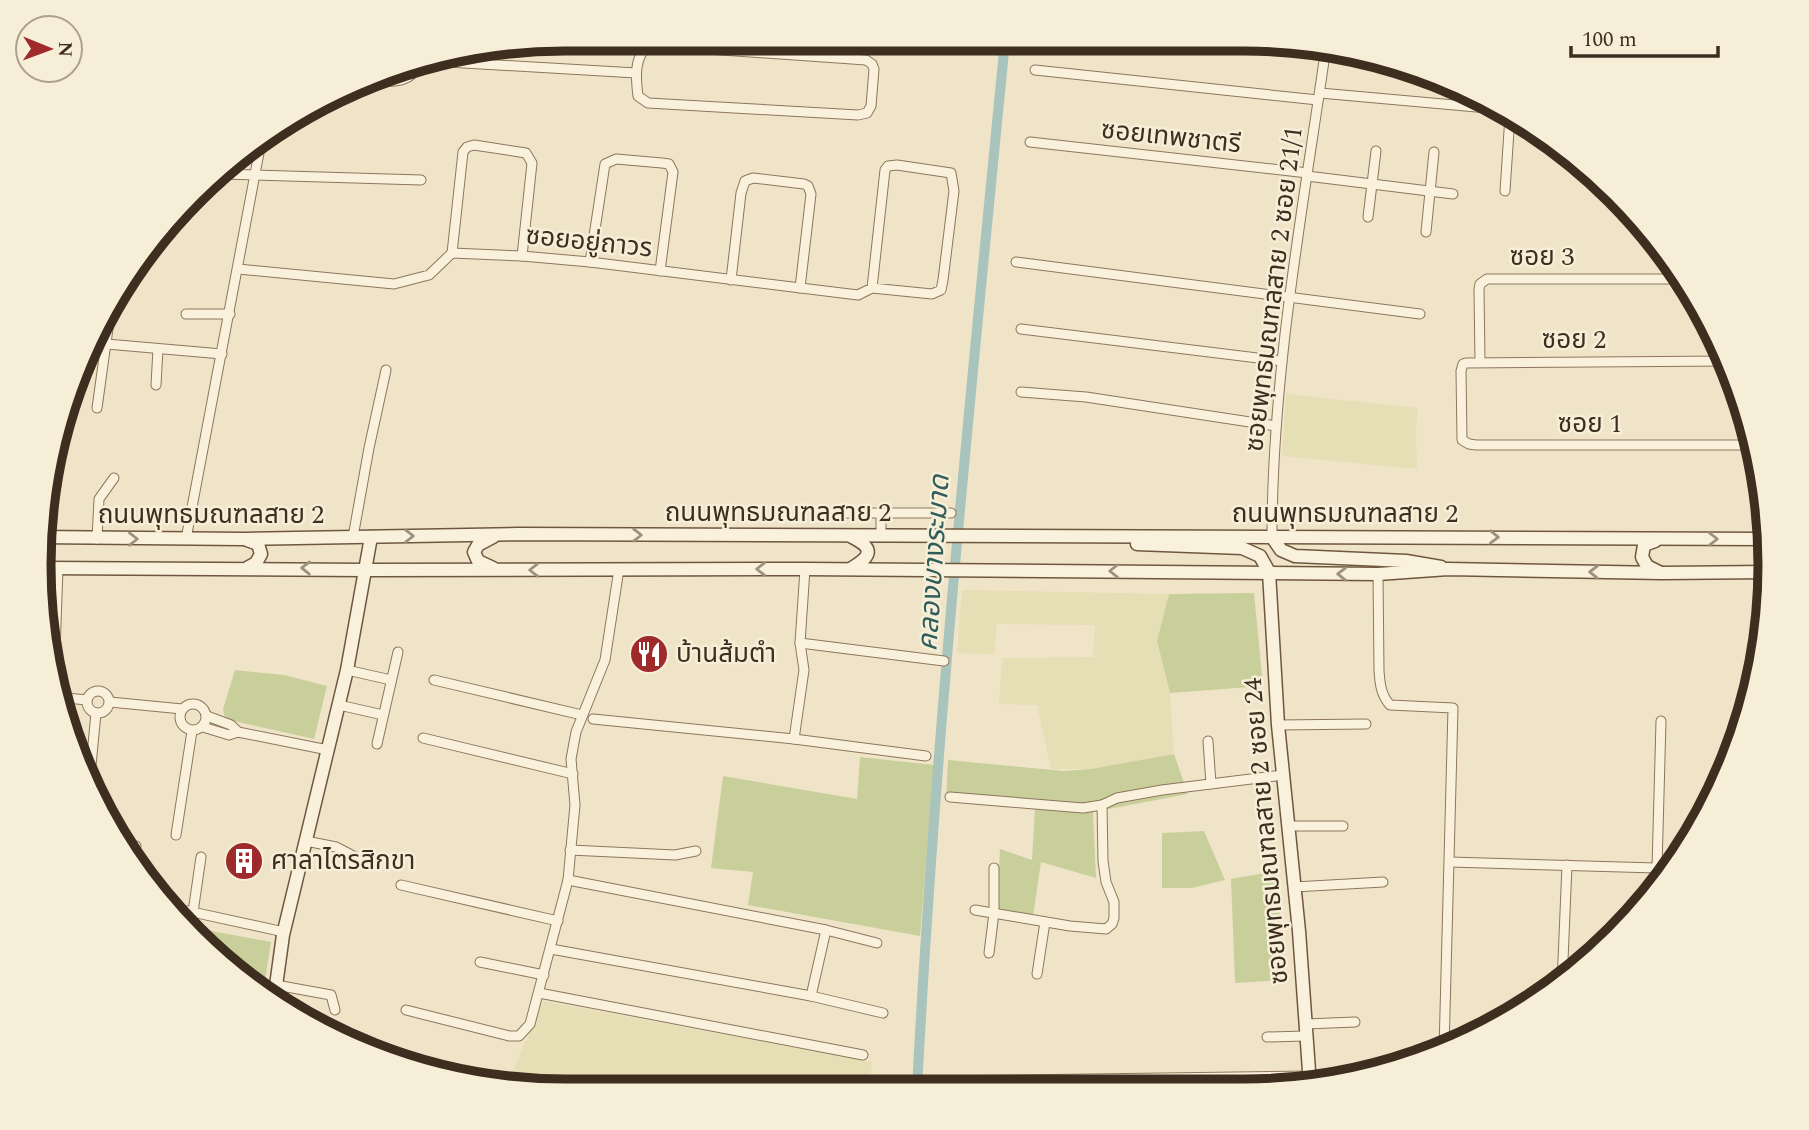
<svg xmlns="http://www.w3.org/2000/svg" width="1809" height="1130" font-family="Spectral,'Noto Sans Thai',serif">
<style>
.farmland{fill:#e6deb5}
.green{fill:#c9cf9b}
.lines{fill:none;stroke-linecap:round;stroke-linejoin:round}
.canal{stroke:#a9c4bc;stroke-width:10}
.street-casing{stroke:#8d765c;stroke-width:11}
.secondary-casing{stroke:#6f573f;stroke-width:15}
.street{stroke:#faf1dc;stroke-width:9}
.secondary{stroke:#faf1dc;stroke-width:12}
.oneway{stroke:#9c907e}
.labels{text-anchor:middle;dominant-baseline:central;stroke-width:5;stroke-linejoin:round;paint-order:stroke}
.street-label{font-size:26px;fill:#3d2e20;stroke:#f7eed8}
.poi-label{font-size:26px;fill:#3d2e20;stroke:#f7eed8;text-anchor:start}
.water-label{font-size:28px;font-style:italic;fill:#2f5d5a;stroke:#f7eed8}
.rim{fill:none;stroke:#3d2e20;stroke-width:9}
</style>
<rect width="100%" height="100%" fill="#f0e4c8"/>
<!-- farmland -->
<g class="farmland">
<path d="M 1286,394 L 1418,408 L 1416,431 L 1417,469 L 1282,456 Z"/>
<path d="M 962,590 L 1169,594 L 1157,641 L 1170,693 L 1174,754 L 1091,769 L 1051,769 L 1037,705 L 999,704 L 1002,658 L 1093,657 L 1095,625 L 997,624 L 994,654 L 957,653 Z"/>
<path d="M 543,1001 L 872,1062 L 870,1079 L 909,1089 L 506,1087 Z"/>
</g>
<!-- green -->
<g class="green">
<path d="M 1254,593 L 1263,686 L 1170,693 L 1157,641 L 1169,594 Z"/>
<path d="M 235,670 L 284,675 L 327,686 L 314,739 L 225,719 L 223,709 Z"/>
<path d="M 1174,754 L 1188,794 L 1093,812 L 1096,878 L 1041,862 L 1033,916 L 997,909 L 1000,849 L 1032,860 L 1035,808 L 946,801 L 948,760 L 1064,771 L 1091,769 Z"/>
<path d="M 860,757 L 934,765 L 920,936 L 748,905 L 753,872 L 711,868 L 723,776 L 857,799 Z"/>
<path d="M 1204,831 L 1225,880 L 1192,888 L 1162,888 L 1162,833 Z"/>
<path d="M 1276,871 L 1286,980 L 1235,983 L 1231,879 Z"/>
<path d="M 201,929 L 271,942 L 263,993 L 244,982 L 200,935 Z"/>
</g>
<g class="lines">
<!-- canal -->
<path class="canal" d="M 917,1089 C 935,739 971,390 1005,41"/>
<defs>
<g id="street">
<path d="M 650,45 L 866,60 L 872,64 L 874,69 L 871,106 L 867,113 L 858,115 L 648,103 L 638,96 C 636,80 633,55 650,45 Z"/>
<path d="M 430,61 L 636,73"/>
<path d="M 1035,70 L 1318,100"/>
<path d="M 367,81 C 388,81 411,86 419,63"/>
<path d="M 1320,93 L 1499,109"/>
<path d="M 1030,142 L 1308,173"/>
<path d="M 223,174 L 421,180"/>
<path d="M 1307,176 L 1453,194"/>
<path d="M 1505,191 L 1510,116"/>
<path d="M 1609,192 L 1613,193"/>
<path d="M 1368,217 L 1376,151"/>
<path d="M 1426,232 L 1434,152"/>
<path d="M 452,253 L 463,152 L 467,147 L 474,145 L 526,153 L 532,163 L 522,256"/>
<path d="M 590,262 L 605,164 L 616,159 L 662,163 L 669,164 L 673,172 L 660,271"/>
<path d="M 1016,262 L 1420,314"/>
<path d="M 238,269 L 394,284 L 429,275 L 452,253 L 522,256 L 590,262 L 858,295 L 872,288 L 932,294 L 941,290 L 943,280 L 954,191 L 951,173 L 897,165 L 888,166 L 885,170 L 872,288"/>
<path d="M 731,280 L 741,193 L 745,181 L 753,178 L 804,184 L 808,186 L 811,194 L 800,288"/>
<path d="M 186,314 L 230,314"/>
<path d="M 1021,329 L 1282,361"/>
<path d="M 95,343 L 222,354"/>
<path d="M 1727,361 L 1466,363 L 1463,364 L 1461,371 L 1462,440 L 1469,444 L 1476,445 L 1754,445"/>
<path d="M 1480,362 L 1479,289 L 1480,284 L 1487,279 L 1683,279"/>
<path d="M 156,385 L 158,349"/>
<path d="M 1021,392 L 1086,397 L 1276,426"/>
<path d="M 97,408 L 110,314"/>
<path d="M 824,513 L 951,513"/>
<path d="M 881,513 L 881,536"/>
<path d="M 353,537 L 369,448 L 386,370"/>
<path d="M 1272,537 C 1272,372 1303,209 1326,47"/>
<path d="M 97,539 L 99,499 L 114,478"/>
<path d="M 186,539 L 262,137"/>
<path d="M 1378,574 L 1379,671 C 1380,684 1381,695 1390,705 L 1453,708 L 1444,1050"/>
<path d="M 800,643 L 944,661"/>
<path d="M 52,656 L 55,652 L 58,568"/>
<path d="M 347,670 L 391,680"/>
<path d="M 434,680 L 582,715"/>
<circle cx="98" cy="702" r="11"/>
<path d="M 56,697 L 87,700"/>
<path d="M 110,702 L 182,709"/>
<circle cx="193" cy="717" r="13"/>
<path d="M 339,705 L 383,715"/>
<path d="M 207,716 L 231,725 L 238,732"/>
<path d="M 593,719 L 794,739 L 804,670 L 800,643 L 805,569"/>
<path d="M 1278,725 L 1366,724"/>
<path d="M 203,727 L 229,735 L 238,732 L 328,750"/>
<path d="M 423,738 L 573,774"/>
<path d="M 794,739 L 926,756"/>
<path d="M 1208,741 L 1211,784"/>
<path d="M 377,744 L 398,652"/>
<path d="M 90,776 L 96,713"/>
<path d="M 950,797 L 1083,808 L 1102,805"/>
<path d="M 1288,826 L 1343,826"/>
<path d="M 176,835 L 192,731"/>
<path d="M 306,841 L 336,847 L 363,861"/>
<path d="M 570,850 L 675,855 L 696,851"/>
<path d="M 1450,862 L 1657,868 L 1668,876"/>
<path d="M 132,863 L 136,846"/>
<path d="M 1657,868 L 1661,721"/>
<path d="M 568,880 L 826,930 L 811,996"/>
<path d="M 401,885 L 558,921"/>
<path d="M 1294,887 L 1383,882"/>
<path d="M 174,908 L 284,932"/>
<path d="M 975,910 L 1070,926 L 1106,929 L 1112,924 L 1114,918 L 1114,902 L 1106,882 L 1103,861 L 1102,805 L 1117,798 L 1162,790 L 1283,775"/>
<path d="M 191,926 L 201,857"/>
<path d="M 826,930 L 877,943"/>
<path d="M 551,949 L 811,996 L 883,1013"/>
<path d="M 989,953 L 994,913 L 994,868"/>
<path d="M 480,962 L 544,975"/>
<path d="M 1037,974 L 1045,922"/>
<path d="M 1562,984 L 1567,865"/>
<path d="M 276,985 L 331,995 L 335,1010"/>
<path d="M 539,993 L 863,1055"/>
<path d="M 406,1010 L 509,1036 L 519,1036 L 530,1024 L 568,880 L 575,805 L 571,759 L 576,732 L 605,660 L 619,569"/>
<path d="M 1306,1024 L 1355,1022"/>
<path d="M 1267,1037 L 1306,1036"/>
<path d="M 936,1081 L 1309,1076"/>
</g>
<g id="secondary">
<path d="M 40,537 L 243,539 L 518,534 L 1767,539"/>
<path d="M 493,537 L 478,545 L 474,552 L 478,561 L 493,568"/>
<path d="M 852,537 C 874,548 872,556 852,568"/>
<path d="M 1272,537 L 1281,550 L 1295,556 L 1406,561 L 1441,567"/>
<path d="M 247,540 L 258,544 L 261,554 L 256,563 L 247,568"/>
<path d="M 1655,541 L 1644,545 L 1642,557 L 1647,566 L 1659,572"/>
<path d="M 1137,544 L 1242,548 L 1260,556 L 1269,572 L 1278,725 L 1299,931 L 1310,1085"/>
<path d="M 43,568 L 365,570 L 805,569 L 1378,574 L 1448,569 L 1662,573 L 1768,572"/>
<path d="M 274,1000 L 283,935 L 347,670 L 371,537"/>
</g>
</defs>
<!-- street casing -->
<use href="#street" class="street-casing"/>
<!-- secondary casing -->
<use href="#secondary" class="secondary-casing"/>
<!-- street -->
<use href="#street" class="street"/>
<!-- secondary -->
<use href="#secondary" class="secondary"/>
</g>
<!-- one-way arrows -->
<defs><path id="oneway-chevron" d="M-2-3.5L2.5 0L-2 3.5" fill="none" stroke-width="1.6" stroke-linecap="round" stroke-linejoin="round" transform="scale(1.75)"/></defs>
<g class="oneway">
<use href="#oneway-chevron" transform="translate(637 535)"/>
<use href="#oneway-chevron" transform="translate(409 536)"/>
<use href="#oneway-chevron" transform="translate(1494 537) rotate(1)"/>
<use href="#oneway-chevron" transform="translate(133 539)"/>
<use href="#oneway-chevron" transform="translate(1713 539)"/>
<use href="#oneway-chevron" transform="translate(306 568) rotate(-179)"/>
<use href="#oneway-chevron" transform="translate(761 569) rotate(180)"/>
<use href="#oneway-chevron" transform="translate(534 570) rotate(180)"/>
<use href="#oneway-chevron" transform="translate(1114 571) rotate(-180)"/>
<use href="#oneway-chevron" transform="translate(1594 572) rotate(-179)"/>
<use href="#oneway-chevron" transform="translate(1342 574) rotate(-179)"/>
</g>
<!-- icons -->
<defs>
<symbol id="restaurant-disc" viewBox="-11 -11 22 22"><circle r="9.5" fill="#9e2a2b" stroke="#f7eed8"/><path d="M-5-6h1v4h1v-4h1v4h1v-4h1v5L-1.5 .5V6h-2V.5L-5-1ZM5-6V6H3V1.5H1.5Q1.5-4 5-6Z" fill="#fff"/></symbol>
<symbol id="building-disc" viewBox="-11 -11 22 22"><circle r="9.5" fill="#9e2a2b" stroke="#f7eed8"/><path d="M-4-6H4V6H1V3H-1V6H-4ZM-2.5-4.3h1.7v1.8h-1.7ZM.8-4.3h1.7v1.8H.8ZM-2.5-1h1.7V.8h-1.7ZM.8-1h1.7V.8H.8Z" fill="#fff"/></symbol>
</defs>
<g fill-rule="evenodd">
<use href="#restaurant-disc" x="627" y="632" width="44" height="44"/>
<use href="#building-disc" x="222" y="839" width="44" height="44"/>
</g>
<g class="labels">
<!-- street labels -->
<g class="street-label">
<text transform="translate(1171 137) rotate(6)">ซอยเทพชาตรี</text>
<text transform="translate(589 242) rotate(6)">ซอยอยู่ถาวร</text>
<text x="1542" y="257">ซอย 3</text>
<text transform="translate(1274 289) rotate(-83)">ซอยพุทธมณฑลสาย 2 ซอย 21/1</text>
<text x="1574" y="340">ซอย 2</text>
<text x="1590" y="424">ซอย 1</text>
<text x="778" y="513">ถนนพุทธมณฑลสาย 2</text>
<text x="1345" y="514">ถนนพุทธมณฑลสาย 2</text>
<text x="211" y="515">ถนนพุทธมณฑลสาย 2</text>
<text transform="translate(1266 831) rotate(-95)">ซอยพุทธมณฑลสาย 2 ซอย 24</text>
</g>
<!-- poi labels -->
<g class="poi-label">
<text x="676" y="654">บ้านส้มตำ</text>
<text x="271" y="861">ศาลาไตรสิกขา</text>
</g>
<!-- water labels -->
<g class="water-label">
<text transform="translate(934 563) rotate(-86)">คลองบางระมาด</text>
</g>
</g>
<!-- crop -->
<path d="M0 0H1809V1130H0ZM565 51H1244A514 514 0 0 1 1758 565V565A514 514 0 0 1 1244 1079H565A514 514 0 0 1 51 565V565A514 514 0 0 1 565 51Z" fill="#f7eed8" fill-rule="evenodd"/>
<path class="rim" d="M565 51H1244A514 514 0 0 1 1758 565V565A514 514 0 0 1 1244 1079H565A514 514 0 0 1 51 565V565A514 514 0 0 1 565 51Z"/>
<!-- north arrow -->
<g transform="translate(49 49) rotate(91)"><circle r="33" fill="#f7eed8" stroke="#ada18e" stroke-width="2"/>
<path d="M0-5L12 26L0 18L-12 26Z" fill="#9e2a2b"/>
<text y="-10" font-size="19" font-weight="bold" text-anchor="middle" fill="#3d2e20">N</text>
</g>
<!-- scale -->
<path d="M1571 46v10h147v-10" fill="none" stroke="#3d2e20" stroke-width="3.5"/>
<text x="1582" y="46" font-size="21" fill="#3d2e20" stroke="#f7eed8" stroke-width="5" paint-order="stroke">100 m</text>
</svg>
